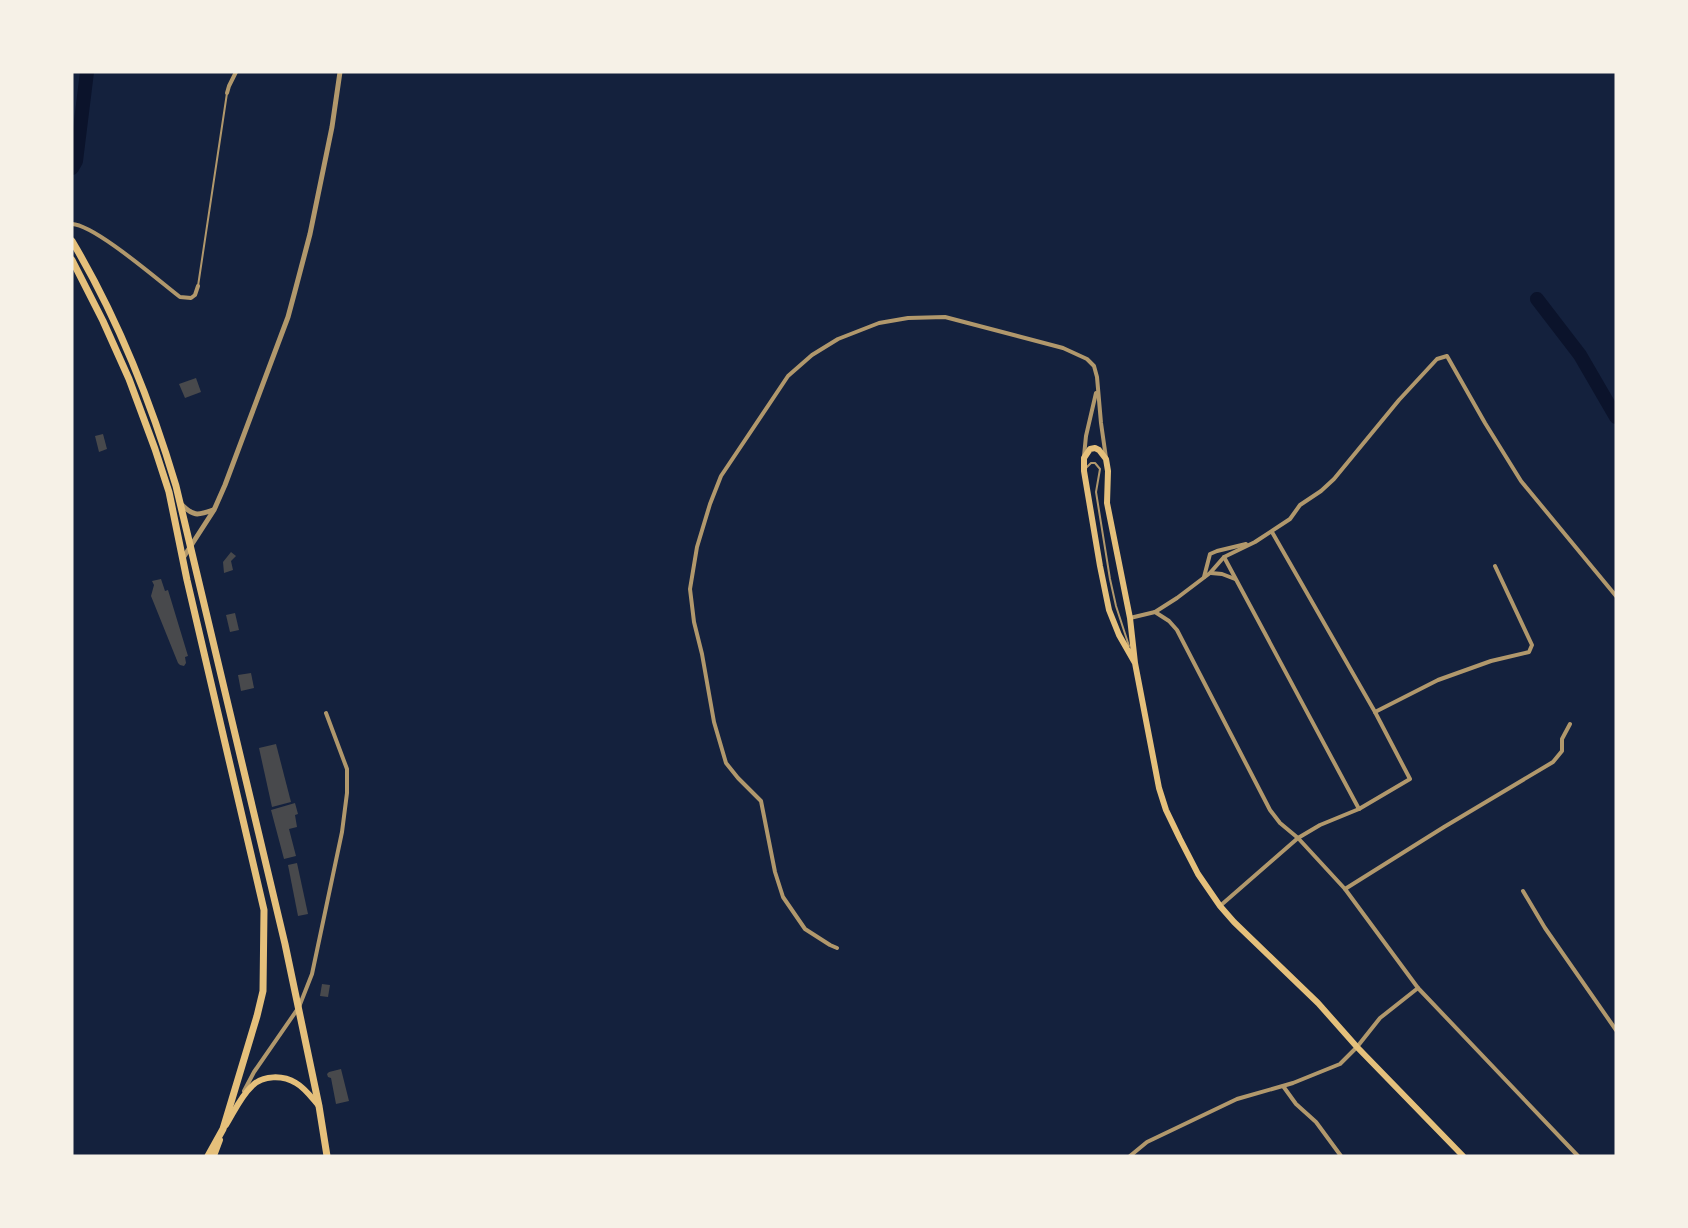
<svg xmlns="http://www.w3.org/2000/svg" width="1688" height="1228" font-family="'DM Sans',sans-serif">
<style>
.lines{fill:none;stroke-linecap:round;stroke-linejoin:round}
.river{stroke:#0b132b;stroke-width:14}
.building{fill:#48494c}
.service{stroke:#b1986c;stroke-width:2}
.minor{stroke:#b1986c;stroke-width:4}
.tertiary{stroke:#b1986c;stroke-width:5}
.secondary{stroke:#e5c07b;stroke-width:6}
.primary{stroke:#e5c07b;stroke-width:7}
</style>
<rect width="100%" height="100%" fill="#14213d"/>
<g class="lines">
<!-- river -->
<g class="river">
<path d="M 72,168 L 76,161 L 87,72"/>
<path d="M 1537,299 L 1580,355 L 1616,417"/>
</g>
</g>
<!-- building -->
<g class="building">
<path d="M 196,378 L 201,392 L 185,398 L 179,384 Z"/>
<path d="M 103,434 L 107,449 L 99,452 L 95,436 Z"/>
<path d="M 231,552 L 236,556 L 231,561 L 233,570 L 224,573 L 223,562 Z"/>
<path d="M 161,579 L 165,591 L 168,590 L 188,656 L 185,657 L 186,663 L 184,666 L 180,665 L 178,663 L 151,596 L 154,585 L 152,581 Z"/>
<path d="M 235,613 L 239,630 L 230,632 L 226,615 Z"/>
<path d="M 251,673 L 254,688 L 241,691 L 238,675 Z"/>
<path d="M 276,744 L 291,802 L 272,807 L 259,748 Z"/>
<path d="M 295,803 L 298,814 L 295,815 L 297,827 L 289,829 L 296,856 L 284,859 L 271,810 Z"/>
<path d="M 297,863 L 308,914 L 298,916 L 288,865 Z"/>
<path d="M 322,984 L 330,985 L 328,997 L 320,996 Z"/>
<path d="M 341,1069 L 349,1101 L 336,1104 L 331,1078 L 328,1077 L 327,1074 L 329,1072 Z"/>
</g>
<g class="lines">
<!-- service -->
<g class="service">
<path d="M 198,286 L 227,93"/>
<path d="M 1085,469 L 1091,463 L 1095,463 L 1100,469 L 1096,492 L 1110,579 L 1116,606 L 1129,646"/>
</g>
<!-- minor -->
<g class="minor">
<path d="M 227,93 L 229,86 L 236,72"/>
<path d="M 72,224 C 95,225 159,281 180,297 L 191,298 L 195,295 L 198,286"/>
<path d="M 1084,456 L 1086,436 L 1096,393"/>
<path d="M 1224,557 L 1359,809"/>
<path d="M 1211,573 L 1222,574 L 1235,579"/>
<path d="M 1204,577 L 1210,554 L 1217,551 L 1246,544"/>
<path d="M 1155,612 L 1177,598 L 1210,573 L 1224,557 L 1255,542 L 1290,519 L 1300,505 L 1321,491 L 1334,479 L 1399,400 L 1437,359 L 1447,356 L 1485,423 L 1521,481 L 1616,596"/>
<path d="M 1130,618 L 1155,612 L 1169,621 L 1177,630 L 1270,810 L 1280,823 L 1298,838 L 1345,889 L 1418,988 L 1578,1156"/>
<path d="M 1375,712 L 1438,680 L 1491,661 L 1529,652 L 1532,645 L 1495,566"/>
<path d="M 1345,889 L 1444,827 L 1553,762 L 1562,751 L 1562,739 L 1570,724"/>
<path d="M 1523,891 L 1545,928 L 1616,1030"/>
<path d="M 1220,906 L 1298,838 L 1320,825 L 1359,809 L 1410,779 L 1375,712 L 1272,532"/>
<path d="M 837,948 L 830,945 L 805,929 L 783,897 L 775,872 L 761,801 L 738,778 L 726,763 L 714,722 L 702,654 L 694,622 L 690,589 L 697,547 L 710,504 L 721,476 L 788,376 L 812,355 L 838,339 L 879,323 L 908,318 L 945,317 L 1063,348 L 1087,359 L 1094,366 L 1097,377 L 1101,423 L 1106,458"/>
<path d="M 1283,1086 L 1296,1104 L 1316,1122 L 1341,1156"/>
<path d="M 244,1091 L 254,1072 L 299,1007 L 312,974 L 342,832 L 347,793 L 347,769 L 326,713"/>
<path d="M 1130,1156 L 1147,1142 L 1237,1099 L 1293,1083 L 1340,1064 L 1357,1047 L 1380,1018 L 1418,988"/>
</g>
<!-- tertiary -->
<g class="tertiary">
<path d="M 181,504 C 193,516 197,516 213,510"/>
<path d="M 183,558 L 214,510 L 225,485 L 288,317 L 295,291 L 310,234 L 332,127 L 340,72"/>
</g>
<!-- secondary -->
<g class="secondary">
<path d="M 1135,663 L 1119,635 L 1109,610 L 1100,566 L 1084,471 L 1084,458 L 1090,449 L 1095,448 L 1099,450 L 1106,459 L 1108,471 L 1107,503 L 1130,618 L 1135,663 L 1159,788 L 1166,810 L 1180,839 L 1198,874 L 1220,906 L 1234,922 L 1318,1003 L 1357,1047 L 1463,1156"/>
<path d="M 226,1125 C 234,1112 241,1096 252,1086 C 263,1075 283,1075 296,1083 C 305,1088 312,1098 319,1106"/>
<path d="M 214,1156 L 220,1140"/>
</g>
<!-- primary -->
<g class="primary">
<path d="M 72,241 C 117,317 151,402 176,486 L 285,944 L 319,1106 L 327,1156"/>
<path d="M 72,260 L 103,321 L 129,379 L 155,449 L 169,492 L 187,580 L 264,910 L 263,991 L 257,1016 L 223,1129 L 208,1156"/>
</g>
</g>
<!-- border -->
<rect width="1688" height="1228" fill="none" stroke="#f6f1e7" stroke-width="147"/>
</svg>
